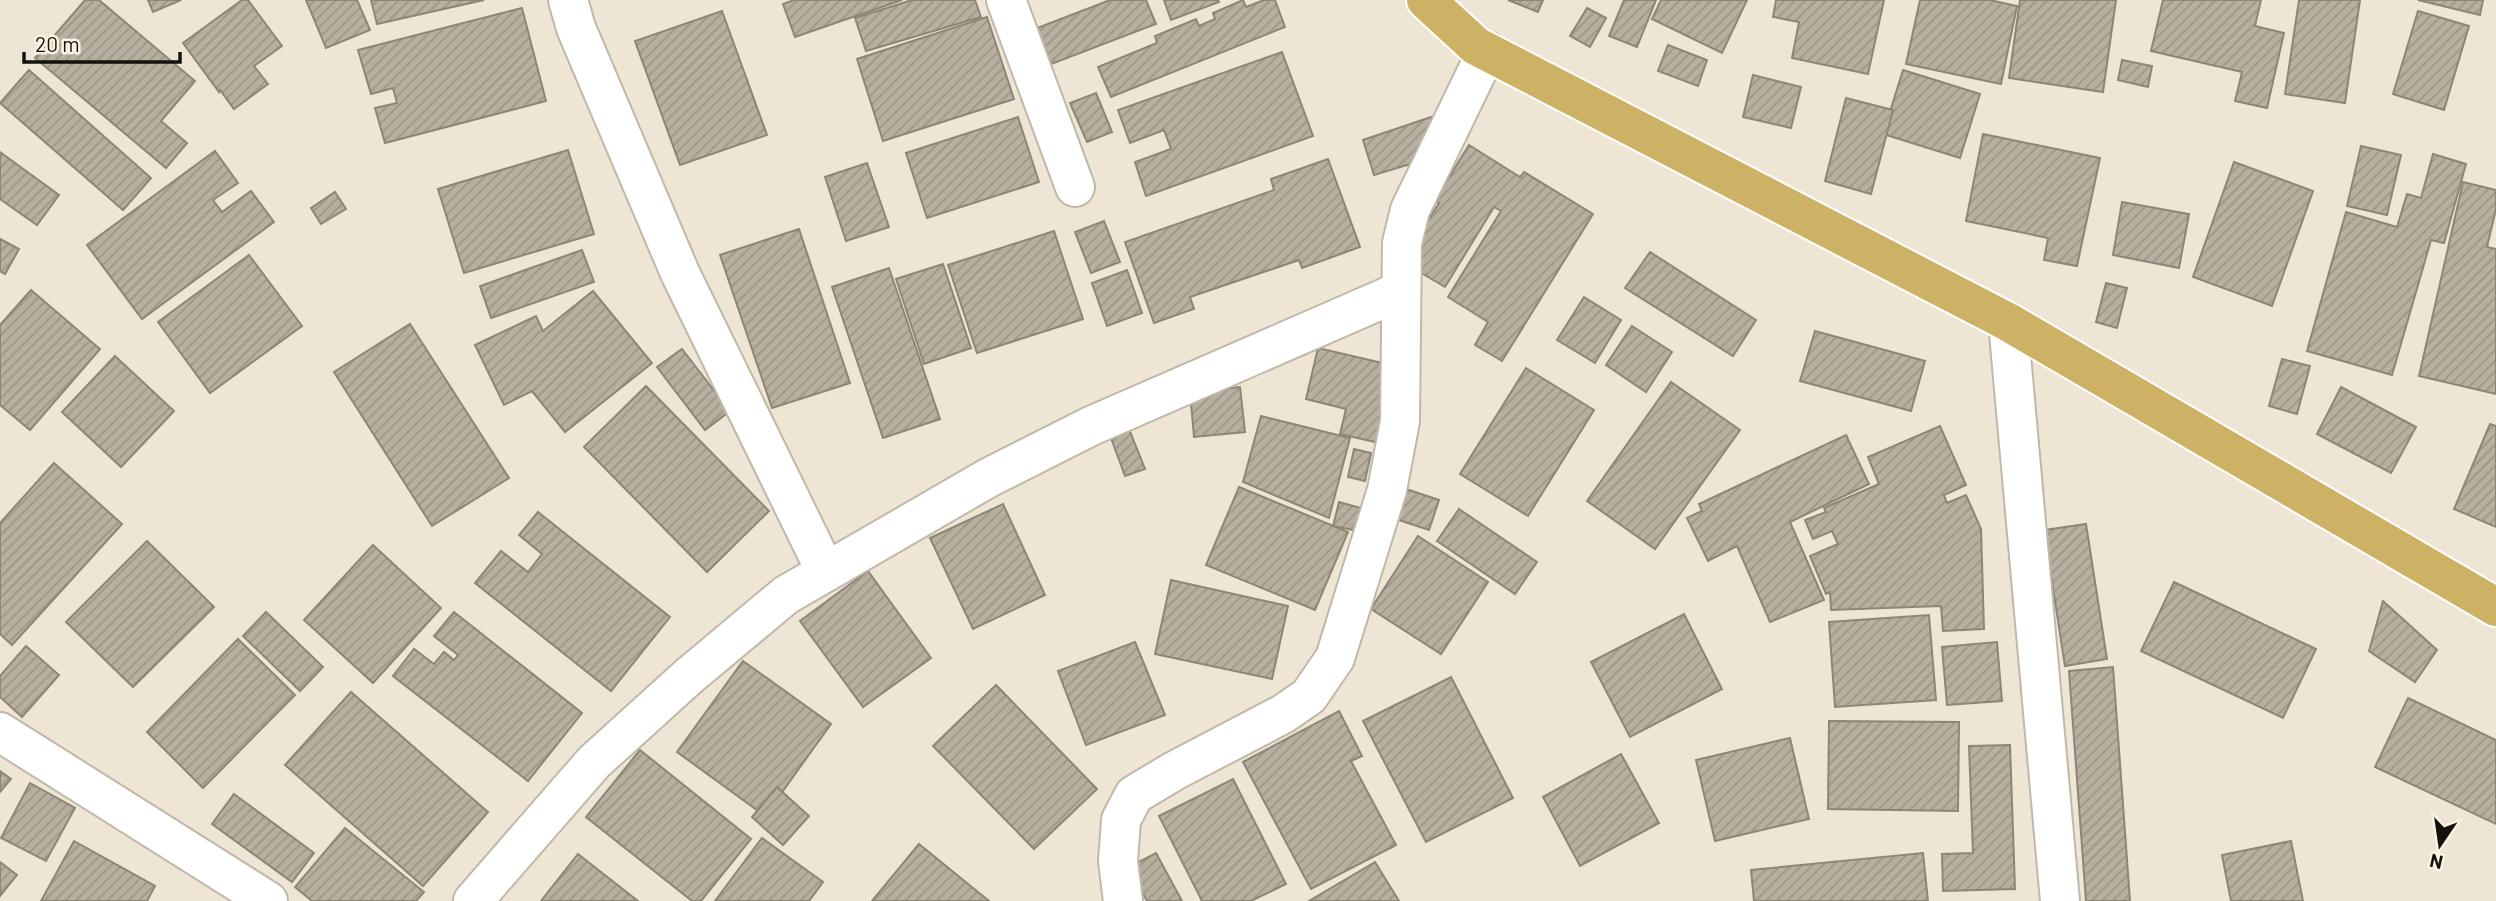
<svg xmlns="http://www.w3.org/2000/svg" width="2496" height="901" font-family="Barlow,sans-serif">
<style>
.building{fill:url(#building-hatch);stroke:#8d8677;stroke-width:2}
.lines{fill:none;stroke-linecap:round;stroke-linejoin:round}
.minor-casing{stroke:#c0b8a8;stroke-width:42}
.major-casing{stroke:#fff;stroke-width:42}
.minor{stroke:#fff;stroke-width:38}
.major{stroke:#cdb266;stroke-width:38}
</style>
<defs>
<pattern id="building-hatch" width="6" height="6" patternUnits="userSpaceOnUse" patternTransform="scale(1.75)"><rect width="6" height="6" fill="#b7af9f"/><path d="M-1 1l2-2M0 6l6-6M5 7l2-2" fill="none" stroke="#9c9688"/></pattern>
</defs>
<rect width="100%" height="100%" fill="#eee5d5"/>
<!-- building -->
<g class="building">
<path d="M 85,0 L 99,0 L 195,81 L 161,121 L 187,143 L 166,168 L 35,58 Z"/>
<path d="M 148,0 L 181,0 L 153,12 Z"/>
<path d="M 242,0 L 248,0 L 282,46 L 254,66 L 268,84 L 234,109 L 220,90 L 219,92 L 183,43 Z"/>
<path d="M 306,0 L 357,0 L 370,30 L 326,48 Z"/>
<path d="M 371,0 L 484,0 L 377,24 Z"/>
<path d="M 794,0 L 902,0 L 795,37 L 783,4 Z"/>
<path d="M 912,0 L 975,0 L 981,17 L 866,51 L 855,18 Z"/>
<path d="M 1110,0 L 1146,0 L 1156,24 L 1046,66 L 1032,30 Z"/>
<path d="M 1164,0 L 1218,0 L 1219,2 L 1171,20 Z"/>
<path d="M 1243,0 L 1246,7 L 1264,0 L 1275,0 L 1285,27 L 1111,97 L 1098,67 L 1157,43 L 1155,36 L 1196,19 L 1199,26 L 1215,19 L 1213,13 Z"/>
<path d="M 1508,0 L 1543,0 L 1538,12 Z"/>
<path d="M 1624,0 L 1656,0 L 1637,47 L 1609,36 Z"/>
<path d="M 1661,0 L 1747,0 L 1722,53 L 1652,19 Z"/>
<path d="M 1776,0 L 1884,0 L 1868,74 L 1792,58 L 1799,22 L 1773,17 Z"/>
<path d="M 1920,0 L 1990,0 L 2017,6 L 2001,84 L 1906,64 Z"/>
<path d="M 2020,0 L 2116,0 L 2103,92 L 2009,78 Z"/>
<path d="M 2163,0 L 2261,0 L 2255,26 L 2284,33 L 2267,108 L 2235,101 L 2242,72 L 2151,51 Z"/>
<path d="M 2299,0 L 2360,0 L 2345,103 L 2285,94 Z"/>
<path d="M 2418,0 L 2483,0 L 2480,15 Z"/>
<path d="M 522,8 L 546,101 L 385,143 L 375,108 L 397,103 L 393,88 L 371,94 L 358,50 Z"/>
<path d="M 1587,8 L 1606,18 L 1590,47 L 1570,36 Z"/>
<path d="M 722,11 L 767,135 L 680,165 L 635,41 Z"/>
<path d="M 2418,11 L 2469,26 L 2444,110 L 2393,94 Z"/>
<path d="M 987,17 L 1014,99 L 883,141 L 857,59 Z"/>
<path d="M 1668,45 L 1707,60 L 1698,86 L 1658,71 Z"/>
<path d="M 1282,52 L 1313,136 L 1146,196 L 1135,162 L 1171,149 L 1164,130 L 1130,143 L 1118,110 Z"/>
<path d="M 2122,60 L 2152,66 L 2148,87 L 2118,80 Z"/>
<path d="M 29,70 L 151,178 L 123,210 L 0,103 Z"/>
<path d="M 1903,70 L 1980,94 L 1960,158 L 1883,134 Z"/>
<path d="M 1753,75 L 1801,87 L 1791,128 L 1743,117 Z"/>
<path d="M 1096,93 L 1112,132 L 1087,142 L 1070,103 Z"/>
<path d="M 1846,98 L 1893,110 L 1871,194 L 1825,181 Z"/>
<path d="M 1018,117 L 1039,182 L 927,218 L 906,153 Z"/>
<path d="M 1431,117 L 1438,138 L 1427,159 L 1374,175 L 1363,140 Z"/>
<path d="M 1983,134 L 2100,158 L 2077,266 L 2044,260 L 2048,238 L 1966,221 Z"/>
<path d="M 1469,145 L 1520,177 L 1524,172 L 1593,214 L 1502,361 L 1475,345 L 1488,322 L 1448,297 L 1501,211 L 1494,207 L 1445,287 L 1406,264 L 1424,235 L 1420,233 L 1439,203 L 1435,200 Z"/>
<path d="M 2361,146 L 2401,155 L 2387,215 L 2347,206 Z"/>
<path d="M 568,150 L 594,234 L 464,273 L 438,189 Z"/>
<path d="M 215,151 L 238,183 L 213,200 L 222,212 L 251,191 L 274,222 L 142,319 L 87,245 Z"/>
<path d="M 0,152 L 59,195 L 37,225 L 0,199 Z"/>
<path d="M 2433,154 L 2466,164 L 2444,243 L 2431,240 L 2392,375 L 2307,351 L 2346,212 L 2397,227 L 2407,194 L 2421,198 Z"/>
<path d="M 1328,159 L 1360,247 L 1302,268 L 1299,260 L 1190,297 L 1194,309 L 1154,323 L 1125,242 L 1274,190 L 1271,179 Z"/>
<path d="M 2234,162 L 2313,191 L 2272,306 L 2193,277 Z"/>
<path d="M 867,163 L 889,227 L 846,241 L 825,177 Z"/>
<path d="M 2463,182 L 2496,190 L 2496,209 L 2487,247 L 2496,249 L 2496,394 L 2419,376 Z"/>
<path d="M 335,192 L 346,209 L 321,224 L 311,208 Z"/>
<path d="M 2122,202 L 2189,214 L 2179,268 L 2113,255 Z"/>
<path d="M 1104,221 L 1120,262 L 1091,273 L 1075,232 Z"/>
<path d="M 799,229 L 850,383 L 772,408 L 720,255 Z"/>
<path d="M 1054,231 L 1083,319 L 977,353 L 948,265 Z"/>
<path d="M 0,239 L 19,249 L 5,274 L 0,271 Z"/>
<path d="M 582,250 L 594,282 L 491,318 L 480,286 Z"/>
<path d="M 1650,252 L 1756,320 L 1733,356 L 1625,288 Z"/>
<path d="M 249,255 L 302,326 L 210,393 L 158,322 Z"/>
<path d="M 943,264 L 971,348 L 924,364 L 896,279 Z"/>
<path d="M 889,268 L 940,419 L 883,438 L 832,287 Z"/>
<path d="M 1127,270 L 1142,313 L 1107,326 L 1092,283 Z"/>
<path d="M 2106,283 L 2127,288 L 2117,328 L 2096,322 Z"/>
<path d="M 31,290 L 100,349 L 30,430 L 0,405 L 0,325 Z"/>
<path d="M 593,291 L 652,363 L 565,432 L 532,391 L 504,405 L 475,345 L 536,316 L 543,331 Z"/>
<path d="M 1584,297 L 1621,320 L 1595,363 L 1557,340 Z"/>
<path d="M 410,324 L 509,478 L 432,526 L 334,372 Z"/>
<path d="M 1632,326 L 1672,352 L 1646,392 L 1606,365 Z"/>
<path d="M 1815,331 L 1925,361 L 1911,411 L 1800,381 Z"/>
<path d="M 1318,348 L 1391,365 L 1381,411 L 1395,415 L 1388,445 L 1340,434 L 1346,409 L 1306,399 Z"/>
<path d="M 682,349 L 730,411 L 705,430 L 657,367 Z"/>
<path d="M 115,356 L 174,411 L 121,467 L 62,412 Z"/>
<path d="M 2282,359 L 2310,366 L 2297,414 L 2269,406 Z"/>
<path d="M 1526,368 L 1594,410 L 1528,516 L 1460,474 Z"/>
<path d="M 1671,382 L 1740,430 L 1655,549 L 1587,501 Z"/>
<path d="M 646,386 L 769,511 L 707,572 L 584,447 Z"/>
<path d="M 1240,387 L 1245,432 L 1194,437 L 1190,392 Z"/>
<path d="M 2341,387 L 2416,427 L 2391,473 L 2317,434 Z"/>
<path d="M 1261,416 L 1350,438 L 1329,518 L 1243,482 Z"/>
<path d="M 1127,424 L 1145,469 L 1125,476 L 1108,430 Z"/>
<path d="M 2490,424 L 2496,426 L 2496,527 L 2454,509 Z"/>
<path d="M 1940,426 L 1966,485 L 1944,495 L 1947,503 L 1966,495 L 1981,529 L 1984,629 L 1943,631 L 1941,606 L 1831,610 L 1830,592 L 1826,594 L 1810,556 L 1838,544 L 1832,531 L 1813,539 L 1805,520 L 1826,512 L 1824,508 L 1879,484 L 1868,457 Z"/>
<path d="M 1846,435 L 1869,484 L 1790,522 L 1824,600 L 1770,622 L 1737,546 L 1708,561 L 1687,518 L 1702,511 L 1699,504 Z"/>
<path d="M 1354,449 L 1371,453 L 1365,481 L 1348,477 Z"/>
<path d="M 54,463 L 122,524 L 12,645 L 0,634 L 0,523 Z"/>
<path d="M 1239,487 L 1348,532 L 1315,610 L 1206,565 Z"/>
<path d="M 1406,489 L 1439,500 L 1429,530 L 1396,519 Z"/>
<path d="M 1339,502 L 1364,509 L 1358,531 L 1333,526 Z"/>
<path d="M 1003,504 L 1045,595 L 973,629 L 930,538 Z"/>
<path d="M 1459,509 L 1537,562 L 1515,594 L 1437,541 Z"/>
<path d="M 538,512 L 670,617 L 611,691 L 475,583 L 501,551 L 528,572 L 542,554 L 519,535 Z"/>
<path d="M 2086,524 L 2107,659 L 2065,666 L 2044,530 Z"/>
<path d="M 1418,536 L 1488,582 L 1441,654 L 1371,609 Z"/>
<path d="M 147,541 L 214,607 L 133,687 L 66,622 Z"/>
<path d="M 373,545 L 441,608 L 373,683 L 304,620 Z"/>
<path d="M 868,571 L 931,658 L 863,707 L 800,621 Z"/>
<path d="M 1171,580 L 1288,606 L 1272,679 L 1155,654 Z"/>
<path d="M 2174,582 L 2316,649 L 2283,718 L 2141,651 Z"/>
<path d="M 2383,601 L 2437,650 L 2415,682 L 2369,651 Z"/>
<path d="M 266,612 L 323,667 L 300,691 L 243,636 Z"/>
<path d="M 454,612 L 582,713 L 528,781 L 393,676 L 414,649 L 434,664 L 444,652 L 454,660 L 458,655 L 434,636 Z"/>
<path d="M 1684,614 L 1722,689 L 1630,737 L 1591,662 Z"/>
<path d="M 1929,615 L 1936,700 L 1835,707 L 1829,622 Z"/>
<path d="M 238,639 L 295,695 L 203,788 L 147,732 Z"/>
<path d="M 1135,642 L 1165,715 L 1086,745 L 1058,671 Z"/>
<path d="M 1997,642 L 2002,701 L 1947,705 L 1942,647 Z"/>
<path d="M 26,646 L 59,675 L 22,717 L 0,697 L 0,676 Z"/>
<path d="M 743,661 L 831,724 L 765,816 L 677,752 Z"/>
<path d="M 2113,667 L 2130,901 L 2086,901 L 2069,671 Z"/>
<path d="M 1451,677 L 1513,798 L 1426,842 L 1363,721 Z"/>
<path d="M 996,685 L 1097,789 L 1034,849 L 933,746 Z"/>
<path d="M 351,692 L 488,812 L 423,886 L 285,765 Z"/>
<path d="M 2408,698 L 2496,740 L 2496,824 L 2375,767 Z"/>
<path d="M 1339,711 L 1362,756 L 1351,761 L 1396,845 L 1311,889 L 1243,762 Z"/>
<path d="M 1829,721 L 1959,722 L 1958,811 L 1828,809 Z"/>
<path d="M 1790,738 L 1809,819 L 1715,841 L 1696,760 Z"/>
<path d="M 2010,745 L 2015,889 L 1943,891 L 1942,854 L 1973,853 L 1969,746 Z"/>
<path d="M 640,750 L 751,839 L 701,901 L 692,901 L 586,817 Z"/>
<path d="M 1621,754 L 1659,823 L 1580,866 L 1543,797 Z"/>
<path d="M 0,771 L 11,779 L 0,792 Z"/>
<path d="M 1233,779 L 1286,884 L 1251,901 L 1202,901 L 1159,816 Z"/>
<path d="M 30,783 L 75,808 L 46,861 L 1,838 Z"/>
<path d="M 777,787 L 809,816 L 783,845 L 752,817 Z"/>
<path d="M 234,794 L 314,853 L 292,882 L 212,824 Z"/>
<path d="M 345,828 L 424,892 L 416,901 L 312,901 L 295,887 Z"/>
<path d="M 762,838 L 823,882 L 809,901 L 715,901 Z"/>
<path d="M 74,841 L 155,886 L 147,901 L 41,901 Z"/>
<path d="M 2291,841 L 2303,901 L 2231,901 L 2222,855 Z"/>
<path d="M 919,844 L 989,901 L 872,901 Z"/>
<path d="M 1156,853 L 1182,901 L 1147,901 L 1129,867 Z"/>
<path d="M 1923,853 L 1928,901 L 1754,901 L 1751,870 Z"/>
<path d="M 578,854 L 638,901 L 541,901 Z"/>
<path d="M 0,862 L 17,875 L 0,896 Z"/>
<path d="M 1375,862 L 1399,901 L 1309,901 Z"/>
</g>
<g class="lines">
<defs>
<g id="minor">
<path d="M 568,0 L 576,28 L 680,273 L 826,572"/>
<path d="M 1006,0 L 1075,187"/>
<path d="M 2008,322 L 2060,901"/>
<path d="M 0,732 L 268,901"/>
<path d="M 473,901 L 594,762 L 689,676 L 786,595 L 988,478 L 1091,426 L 1401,291"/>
<path d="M 1123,901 L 1118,861 L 1121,820 L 1134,795 L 1174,771 L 1283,714 L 1309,696 L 1335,658 L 1387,490 L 1400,421 L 1402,243 L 1410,210 L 1487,51"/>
</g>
<path id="major" d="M 1426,0 L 1476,46 L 2008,322 L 2496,607"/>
</defs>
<!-- minor casing -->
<use href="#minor" class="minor-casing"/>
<!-- major casing -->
<use href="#major" class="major-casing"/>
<!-- minor -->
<use href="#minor" class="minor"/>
<!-- major -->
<use href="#major" class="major"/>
</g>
<!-- north arrow -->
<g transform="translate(2440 845) rotate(193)" stroke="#fbf3e2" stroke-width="5" paint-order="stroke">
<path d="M0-5L12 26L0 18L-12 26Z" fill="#15120d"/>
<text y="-10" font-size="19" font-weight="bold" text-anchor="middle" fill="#15120d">N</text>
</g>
<!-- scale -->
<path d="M24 52v10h156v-10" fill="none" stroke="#15120d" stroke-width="3.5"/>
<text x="35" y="52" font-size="21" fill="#15120d" stroke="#fbf3e2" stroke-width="5" paint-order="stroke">20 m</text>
</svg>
